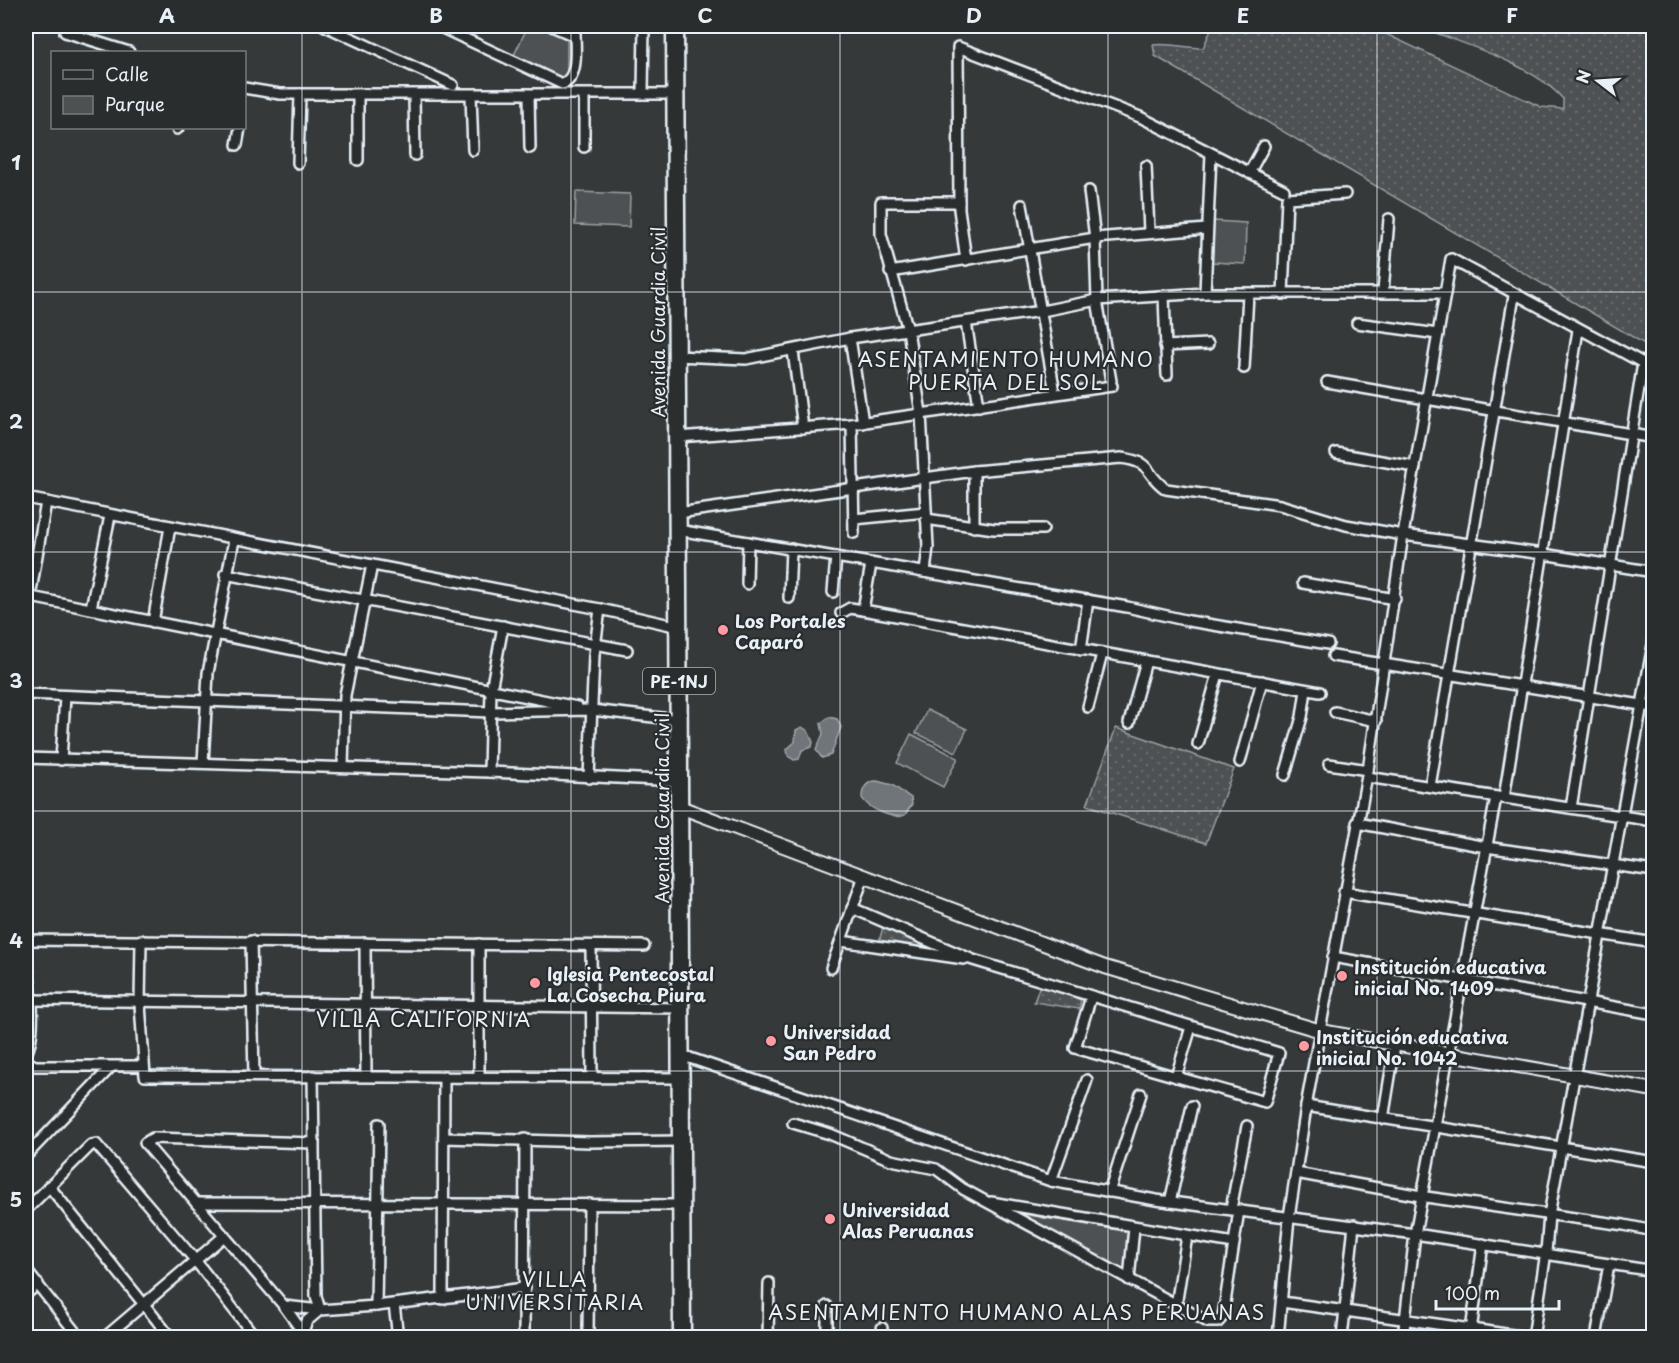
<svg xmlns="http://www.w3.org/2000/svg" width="1679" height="1363" font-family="'Playpen Sans',sans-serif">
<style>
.grass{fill:url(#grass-dots);stroke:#9aa1a5;stroke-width:1.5}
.green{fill:#4d5152;stroke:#9aa1a5;stroke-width:1.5}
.water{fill:#707579;stroke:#a0a7ac;stroke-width:1.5}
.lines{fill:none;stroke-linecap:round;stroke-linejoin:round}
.minor-casing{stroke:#e8f1f8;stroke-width:14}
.tertiary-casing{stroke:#e8f1f8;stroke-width:16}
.trunk-casing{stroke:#e8f1f8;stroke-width:21}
.minor{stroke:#2a2d2e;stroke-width:9}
.tertiary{stroke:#2a2d2e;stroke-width:12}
.trunk{stroke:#2a2d2e;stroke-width:16}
.grid{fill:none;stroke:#e8f1f8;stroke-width:1.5;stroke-opacity:0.55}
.poi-dot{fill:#ff9aa2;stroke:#2a2d2e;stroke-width:2}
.labels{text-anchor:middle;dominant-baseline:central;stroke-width:4.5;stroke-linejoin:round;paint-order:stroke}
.shield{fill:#2a2d2e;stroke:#afb6bb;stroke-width:1.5}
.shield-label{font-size:16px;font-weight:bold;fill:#e8f1f8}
.street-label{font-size:18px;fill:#e8f1f8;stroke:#2a2d2e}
.poi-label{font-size:18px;font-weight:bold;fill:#e8f1f8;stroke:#2a2d2e;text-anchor:start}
.neighbourhood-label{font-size:20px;letter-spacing:1.5px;fill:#e8f1f8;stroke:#2a2d2e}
.neatline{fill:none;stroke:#e8f1f8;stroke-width:2}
.grid-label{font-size:20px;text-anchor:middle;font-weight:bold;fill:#e8f1f8}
</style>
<defs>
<pattern id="grass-dots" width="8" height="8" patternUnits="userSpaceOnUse" patternTransform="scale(1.5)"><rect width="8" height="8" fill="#4d5152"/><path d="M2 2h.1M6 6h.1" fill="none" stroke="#676a6c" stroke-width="1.8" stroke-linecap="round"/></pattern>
</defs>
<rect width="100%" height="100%" fill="#35393a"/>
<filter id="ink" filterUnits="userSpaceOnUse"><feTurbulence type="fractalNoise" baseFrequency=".0167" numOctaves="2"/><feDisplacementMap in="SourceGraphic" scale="12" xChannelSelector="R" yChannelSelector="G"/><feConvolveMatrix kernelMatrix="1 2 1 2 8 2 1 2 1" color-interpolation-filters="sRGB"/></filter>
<g filter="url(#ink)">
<!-- grass -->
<g class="grass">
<path d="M 1210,26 L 1369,26 L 1541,107 L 1563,109 L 1563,99 C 1532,63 1462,44 1418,26 L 1653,26 L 1653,349 L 1155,56 L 1153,45 C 1170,43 1186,48 1203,48 L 1210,32 Z"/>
<path d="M 1116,728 L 1234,769 L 1206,843 L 1087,805 Z"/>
<path d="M 883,927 L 952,955 L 879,942 Z"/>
<path d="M 1040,985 L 1081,1000 L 1079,1009 L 1034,1002 Z"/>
</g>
<!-- green -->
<g class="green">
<path d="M 528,26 L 545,26 L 567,36 L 567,74 L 558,79 L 513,57 Z"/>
<path d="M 576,192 L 630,194 L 629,227 L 575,225 Z"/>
<path d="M 1214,221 L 1246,223 L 1245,264 L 1212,262 Z"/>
<path d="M 927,710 L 967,729 L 956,752 L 916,733 Z"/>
<path d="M 911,734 L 958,758 L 943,787 L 897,763 Z"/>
<path d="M 1009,1207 L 1043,1218 L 1131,1230 L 1126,1274 L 1009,1209 Z"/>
</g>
<!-- water -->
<g class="water">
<path d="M 829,717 L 837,719 L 841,727 L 831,755 L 822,758 L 816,750 L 823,734 L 821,723 Z"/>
<path d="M 802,727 L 808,731 L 813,742 L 812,747 L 802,750 L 799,759 L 794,760 L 788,756 L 787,749 L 795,742 L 796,730 Z"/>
<path d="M 877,781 L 892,785 L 911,798 L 912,804 L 905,815 C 894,820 868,809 862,798 C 862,788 867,781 877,781 Z"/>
</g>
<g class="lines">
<defs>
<g id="minor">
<path d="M 325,26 L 453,85"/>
<path d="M 438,26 L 562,84 C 581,78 574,42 575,26"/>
<path d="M 552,26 L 575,36"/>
<path d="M 65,32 L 129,52"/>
<path d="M 244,88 L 280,94 L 676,94"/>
<path d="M 643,93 L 644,26"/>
<path d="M 358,94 L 358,160"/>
<path d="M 414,95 L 415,155"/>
<path d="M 471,95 L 473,150"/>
<path d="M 529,95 L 530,148"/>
<path d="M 584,95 L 584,147"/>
<path d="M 177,129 L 178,128"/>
<path d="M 237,145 L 240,128"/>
<path d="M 298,163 L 300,94"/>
<path d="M 1146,166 L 1149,231"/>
<path d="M 1249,173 L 1264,146"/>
<path d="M 1089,191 L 1095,238 L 1097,300 L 1111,381"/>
<path d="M 1022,205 L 1054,387"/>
<path d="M 966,260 L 959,209 L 958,47 L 1140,117 L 1284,190"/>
<path d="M 890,272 L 1095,238 L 1207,229"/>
<path d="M 1383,292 L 1389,219"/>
<path d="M 1205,293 L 1211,154"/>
<path d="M 1283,294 L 1287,198 L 1345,194"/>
<path d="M 1164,296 L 1167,375"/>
<path d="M 966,322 L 979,406"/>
<path d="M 1357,323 L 1438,334"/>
<path d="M 850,338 L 863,423"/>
<path d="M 1165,346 L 1208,344"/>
<path d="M 793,351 L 803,428"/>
<path d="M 676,356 L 746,359 L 850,338 L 1042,311 L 1097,300 L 1205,293 L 1445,293"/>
<path d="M 1244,368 L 1248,294"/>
<path d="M 1327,382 L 1654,438"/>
<path d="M 852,424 L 854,533"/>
<path d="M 678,437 L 852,424 L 1112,386"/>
<path d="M 1336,453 L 1415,467"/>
<path d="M 26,498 L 600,609 L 679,627"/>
<path d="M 678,513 L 974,471 L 1121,458 C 1154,462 1144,474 1166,489 L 1280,505 L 1346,525 L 1403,535 L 1543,554 L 1654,572"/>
<path d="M 854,519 L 926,512"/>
<path d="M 926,519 L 994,529 L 1043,529"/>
<path d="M 974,527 L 974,471"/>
<path d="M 678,530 L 1127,607 L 1189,621 L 1328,644"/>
<path d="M 925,572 L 928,547 L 921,413 L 908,330 L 881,234 L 881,202 L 959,202"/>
<path d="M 225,574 L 627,650"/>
<path d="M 1303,583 L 1395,599"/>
<path d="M 747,584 L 748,542"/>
<path d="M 833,592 L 836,557"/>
<path d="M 26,596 L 577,707"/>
<path d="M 30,597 L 46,502"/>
<path d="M 789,598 L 791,549"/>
<path d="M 91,608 L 110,516"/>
<path d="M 863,610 L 1320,692"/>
<path d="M 841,613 L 850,608 L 863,610 L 871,564"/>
<path d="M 153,622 L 170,527"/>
<path d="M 1081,650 L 1088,600"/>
<path d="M 1333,656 L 1654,707"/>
<path d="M 26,694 L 491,712 L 591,710 L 680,720"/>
<path d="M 1088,707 L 1102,654"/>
<path d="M 1335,712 L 1376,721"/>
<path d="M 1129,723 L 1146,661"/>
<path d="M 1198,744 L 1218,674"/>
<path d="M 26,758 L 489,772 L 680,781"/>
<path d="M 61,760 L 65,697"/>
<path d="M 1240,762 L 1262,681"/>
<path d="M 203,763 L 208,673 L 234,540"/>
<path d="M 1329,764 L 1368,770"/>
<path d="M 343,767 L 345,695 L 372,565"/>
<path d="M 489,772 L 491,690 L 503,626"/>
<path d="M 1285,775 L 1302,717 L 1306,690"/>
<path d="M 1367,777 L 1654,821"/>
<path d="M 589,778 L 594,655 L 600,609"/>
<path d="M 1430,786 L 1514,296"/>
<path d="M 1504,798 L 1578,330"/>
<path d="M 1571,808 L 1643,363"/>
<path d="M 1357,823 L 1486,847 L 1654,871"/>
<path d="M 1344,892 L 1654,943"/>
<path d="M 852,908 L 973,960 L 1279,1053 L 1265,1102 L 1075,1048 L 1091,997"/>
<path d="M 26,940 L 644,946"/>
<path d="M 141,940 L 140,1004 L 145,1076 L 681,1078"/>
<path d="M 251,941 L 254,1076"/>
<path d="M 841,941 L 964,959"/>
<path d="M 365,943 L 366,1076"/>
<path d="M 479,944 L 479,1076"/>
<path d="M 591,946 L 592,1077"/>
<path d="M 26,956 C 30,982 38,1031 26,1054"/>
<path d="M 1333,957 L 1654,1014"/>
<path d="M 831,968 L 864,876"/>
<path d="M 31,1000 L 681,1008"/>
<path d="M 681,1055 L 1051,1181 L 1156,1200 L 1415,1234 L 1654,1271"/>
<path d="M 26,1061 L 35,1066 L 143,1066"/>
<path d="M 1176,1077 L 1191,1027"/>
<path d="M 1306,1106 L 1654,1162"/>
<path d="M 1383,1119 L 1395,1046"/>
<path d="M 793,1123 L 830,1134 L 891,1160 L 936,1169 L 963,1189 L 1208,1322 L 1218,1322 L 1223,1316 L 1239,1210"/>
<path d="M 444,1138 L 590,1142 L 682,1141"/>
<path d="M 26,1156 L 111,1067"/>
<path d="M 1296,1173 L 1426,1197 L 1624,1225 L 1654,1231"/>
<path d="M 1051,1181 L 1087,1080"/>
<path d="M 49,1186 L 171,1338"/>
<path d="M 1109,1192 L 1141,1094"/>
<path d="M 991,1202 L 1234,1243"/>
<path d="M 1170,1202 L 1192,1106"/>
<path d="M 196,1203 L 682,1205"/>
<path d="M 1231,1209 L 1247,1126"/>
<path d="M 26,1210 L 91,1145 L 96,1144 L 195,1260 L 256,1338"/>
<path d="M 26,1270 L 80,1338"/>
<path d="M 1129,1280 L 1134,1227"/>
<path d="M 26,1294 L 38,1284"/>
<path d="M 443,1299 L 444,1076"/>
<path d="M 1282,1302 L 1535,1338"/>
<path d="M 394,1304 L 398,1338"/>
<path d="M 284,1306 L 320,1310 L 376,1306 L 525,1288"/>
<path d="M 376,1306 L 379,1124"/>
<path d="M 1176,1306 L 1187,1236"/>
<path d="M 303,1331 L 307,1321 L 320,1310 L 316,1296 L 313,1076"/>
<path d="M 104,1338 L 223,1237"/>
<path d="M 307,1338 L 284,1306 L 145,1143 L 153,1138 L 314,1143"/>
<path d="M 524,1338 L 525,1139"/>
<path d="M 588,1338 L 589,1204"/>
<path d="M 768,1338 L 769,1283"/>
<path d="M 827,1338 L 827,1306"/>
<path d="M 882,1338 L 882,1328"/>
<path d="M 1278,1338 L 1289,1217 L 1307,1101 L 1368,770 L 1403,535 L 1451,259 L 1654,369"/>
<path d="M 1342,1338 L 1354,1225"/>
<path d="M 1403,1338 L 1415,1234 L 1496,797"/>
<path d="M 1470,1338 L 1483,1244"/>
<path d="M 1533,1338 L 1546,1252 L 1549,1215 L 1654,639"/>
<path d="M 1596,1338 L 1609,1264"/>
</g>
<path id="tertiary" d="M 680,807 L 1105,967 L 1321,1031 L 1654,1090"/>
<path id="trunk" d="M 675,26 L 682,1338"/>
</defs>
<!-- minor casing -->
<use href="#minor" class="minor-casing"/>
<!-- tertiary casing -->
<use href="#tertiary" class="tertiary-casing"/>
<!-- trunk casing -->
<use href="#trunk" class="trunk-casing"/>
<!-- minor -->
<use href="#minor" class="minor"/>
<!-- tertiary -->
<use href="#tertiary" class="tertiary"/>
<!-- trunk -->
<use href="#trunk" class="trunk"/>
</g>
</g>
<!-- grid -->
<path class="grid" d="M 302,26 L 302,1338M 571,26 L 571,1338M 840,26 L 840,1338M 1108,26 L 1108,1338M 1377,26 L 1377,1338M 26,292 L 1654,292M 26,552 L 1654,552M 26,811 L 1654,811M 26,1071 L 1654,1071"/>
<!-- markers -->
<g class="poi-dot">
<circle cx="723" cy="630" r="6"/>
<circle cx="1342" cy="976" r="6"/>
<circle cx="535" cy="983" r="6"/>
<circle cx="771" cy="1041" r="6"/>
<circle cx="1304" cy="1046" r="6"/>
<circle cx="830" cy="1219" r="6"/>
</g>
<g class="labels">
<!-- shield labels -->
<rect class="shield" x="643" y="668" width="72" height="26" rx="4.5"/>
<g class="shield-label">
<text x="679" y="681">PE-1NJ</text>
</g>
<!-- street labels -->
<g class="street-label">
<text transform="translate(657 322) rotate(-90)">Avenida Guardia Civil</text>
<text transform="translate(661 808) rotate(-90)">Avenida Guardia Civil</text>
</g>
<!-- poi labels -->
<g class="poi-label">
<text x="735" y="620">Los Portales<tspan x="735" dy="21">Caparó</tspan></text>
<text x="1354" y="966">Institución educativa<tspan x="1354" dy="21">inicial No. 1409</tspan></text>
<text x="547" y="973">Iglesia Pentecostal<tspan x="547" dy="21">La Cosecha Piura</tspan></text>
<text x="783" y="1031">Universidad<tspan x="783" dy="21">San Pedro</tspan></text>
<text x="1316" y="1036">Institución educativa<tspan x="1316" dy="21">inicial No. 1042</tspan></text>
<text x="842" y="1209">Universidad<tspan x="842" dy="21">Alas Peruanas</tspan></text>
</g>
<!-- neighbourhood labels -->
<g class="neighbourhood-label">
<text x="1006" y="359">ASENTAMIENTO HUMANO<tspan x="1006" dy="23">PUERTA DEL SOL</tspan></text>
<text x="424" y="1019">VILLA CALIFORNIA</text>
<text x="555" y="1279">VILLA<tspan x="555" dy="23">UNIVERSITARIA</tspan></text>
<text x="1017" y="1312">ASENTAMIENTO HUMANO ALAS PERUANAS</text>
</g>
</g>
<!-- margin -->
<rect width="1679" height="1363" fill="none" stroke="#2a2d2e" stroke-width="66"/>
<!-- legend -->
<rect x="51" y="51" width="195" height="78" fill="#2a2d2e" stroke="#767b7f" stroke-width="1.5"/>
<rect x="63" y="70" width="30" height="9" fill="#2a2d2e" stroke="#767b7f" stroke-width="1.5"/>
<text x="105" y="81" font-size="18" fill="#e8f1f8">Calle</text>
<rect x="63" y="96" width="30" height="18" fill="#4d5152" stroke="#767b7f" stroke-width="1.5"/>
<text x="105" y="111" font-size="18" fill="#e8f1f8">Parque</text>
<!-- north arrow -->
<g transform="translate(1598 81) rotate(287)" stroke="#2a2d2e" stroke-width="4.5" paint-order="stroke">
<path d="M0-4.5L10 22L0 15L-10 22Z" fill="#e8f1f8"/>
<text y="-9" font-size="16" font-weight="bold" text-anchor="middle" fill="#e8f1f8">N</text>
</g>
<!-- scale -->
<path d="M1436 1300v9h123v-9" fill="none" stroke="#e8f1f8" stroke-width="3"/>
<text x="1445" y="1300" font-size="18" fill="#e8f1f8" stroke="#2a2d2e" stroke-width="4.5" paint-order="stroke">100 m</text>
<rect x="33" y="33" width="1613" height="1297" class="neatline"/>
<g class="grid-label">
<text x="167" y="23">A</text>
<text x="436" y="23">B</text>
<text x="705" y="23">C</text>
<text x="974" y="23">D</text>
<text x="1243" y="23">E</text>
<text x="1512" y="23">F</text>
<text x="16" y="170">1</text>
<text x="16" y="429">2</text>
<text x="16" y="688">3</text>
<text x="16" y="948">4</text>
<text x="16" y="1207">5</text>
</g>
</svg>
